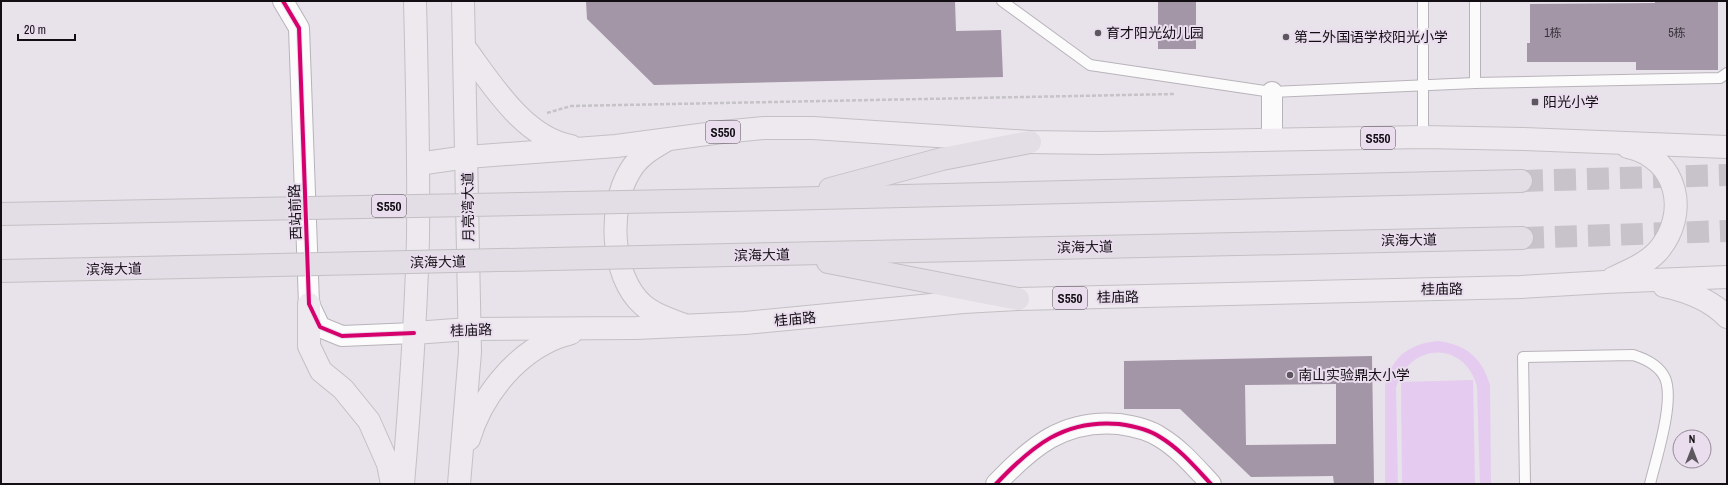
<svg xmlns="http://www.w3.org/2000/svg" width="1728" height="485" font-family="'Archivo Narrow','Noto Sans SC',sans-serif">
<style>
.pitch{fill:#e5cbef}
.building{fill:#a397a7;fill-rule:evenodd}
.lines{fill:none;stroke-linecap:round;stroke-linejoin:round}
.highway-tunnel{stroke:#c8c2ca;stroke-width:22;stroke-dasharray:22 11;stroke-linecap:butt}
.lane-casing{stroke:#b8b3b9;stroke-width:12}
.street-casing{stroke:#b8b3b9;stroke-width:22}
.primary-casing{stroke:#c3c0c4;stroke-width:24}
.highway-casing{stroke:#c3c0c4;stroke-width:24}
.path{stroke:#c5c3c7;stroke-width:2.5;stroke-dasharray:4 2;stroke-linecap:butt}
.lane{stroke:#fcfbfc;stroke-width:10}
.street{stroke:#fcfbfc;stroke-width:20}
.primary{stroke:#ede9ee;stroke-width:22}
.highway{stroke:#e3dde5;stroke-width:22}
.highway-bridge-casing{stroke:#c3c0c4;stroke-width:24;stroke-linecap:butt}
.highway-bridge{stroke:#e3dde5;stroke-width:22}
.cycleway-casing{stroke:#eadeee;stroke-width:6}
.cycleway{stroke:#d6006c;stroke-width:4}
.poi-dot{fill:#5d585f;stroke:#eadeee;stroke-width:1.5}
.labels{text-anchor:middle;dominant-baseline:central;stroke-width:4;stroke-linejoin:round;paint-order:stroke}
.number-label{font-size:12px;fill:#363039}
.shield{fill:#eadeee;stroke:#534c55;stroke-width:1}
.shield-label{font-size:13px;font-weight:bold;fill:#120e14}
.poi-label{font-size:14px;fill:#120e14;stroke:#eadeee;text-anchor:start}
.street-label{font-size:14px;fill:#120e14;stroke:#eadeee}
</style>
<rect width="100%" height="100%" fill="#e8e2ea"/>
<!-- pitch -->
<g class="pitch">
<path d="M 1438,341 C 1467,345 1482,358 1490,385 L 1491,484 L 1480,484 L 1477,386 C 1464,340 1409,342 1396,388 L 1398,484 L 1385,484 L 1385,386 C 1392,357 1408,344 1438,341 Z"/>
<path d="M 1473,380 L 1475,484 L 1402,484 L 1401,382 Z"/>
</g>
<!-- building -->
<g class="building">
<path d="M 586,1 L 955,1 L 956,31 L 1001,30 L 1003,77 L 654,85 L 587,19 Z"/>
<rect x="1158" y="1" width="38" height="48"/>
<path d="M 1655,1 L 1718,1 L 1718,70 L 1636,70 L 1636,62 L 1527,62 L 1527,43 L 1530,43 L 1530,4 L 1655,3 Z"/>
<path d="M 1372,356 L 1374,484 L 1334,484 L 1333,476 L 1251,477 L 1180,409 L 1124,409 L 1124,361 ZM 1336,384 L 1336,444 L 1246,445 L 1245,385 Z"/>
</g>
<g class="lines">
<!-- highway-tunnel -->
<g class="highway-tunnel">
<path d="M 1521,181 L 1727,175"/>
<path d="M 1522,238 L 1727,231"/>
</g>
<defs>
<g id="lane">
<path d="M 1002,1 L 1090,65 L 1272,92 L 1475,83 L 1720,78 L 1727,73"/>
<path d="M 1423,1 L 1423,137"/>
<path d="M 1475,1 L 1475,83"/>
<path d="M 1525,484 L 1523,357 L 1633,355 C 1646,359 1659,365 1665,378 C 1675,401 1656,459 1650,484"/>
</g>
<g id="street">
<path d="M 283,1 L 299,28 L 309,304 L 320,327 L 342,336 L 414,333"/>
<path d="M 1272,92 L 1272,140"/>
<path d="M 996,484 C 1032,446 1064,419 1119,424 C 1133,426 1148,429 1160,437 C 1180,449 1195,467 1211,484"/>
</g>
<g id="primary">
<path d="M 465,48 C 491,83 524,138 571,146"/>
<path d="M 665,141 C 651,149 638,157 630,171 C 608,206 610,276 643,305 C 654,315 669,319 682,324"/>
<path d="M 418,164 L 467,157 L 616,146 L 722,132 L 764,128 L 813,128 L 1030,142 L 1099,143 L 1423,137 L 1523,139 L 1727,147"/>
<path d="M 1613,278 C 1628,271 1646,264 1658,251 C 1690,214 1678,158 1628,147"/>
<path d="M 1664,286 C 1687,291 1710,299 1727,317"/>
<path d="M 309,304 L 309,346 L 321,371 L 343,389 L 369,421 L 388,464 L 392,484"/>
<path d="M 414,333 L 469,329 L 636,328 L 745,323 L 963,302 L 1018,299 L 1521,287 L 1605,282 L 1727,277"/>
<path d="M 469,439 C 481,398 512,358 551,340 C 557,337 565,335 571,333"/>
<path d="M 403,484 C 410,402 416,319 418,237 C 419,158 417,80 415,1"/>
<path d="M 459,484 L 470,352 L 463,1"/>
</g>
<g id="highway">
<path d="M 830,189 L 942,159 L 1030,142"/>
<path d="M 778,199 L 1521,181"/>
<path d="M 777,254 L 1522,238"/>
<path d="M 828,262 L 1018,299"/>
</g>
</defs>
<!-- lane casing -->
<use href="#lane" class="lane-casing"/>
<!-- street casing -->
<use href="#street" class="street-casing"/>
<!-- primary casing -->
<use href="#primary" class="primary-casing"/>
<!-- highway casing -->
<use href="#highway" class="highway-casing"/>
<!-- path -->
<path class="path" d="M 547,113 L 571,106 L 1175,94"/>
<!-- lane -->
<use href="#lane" class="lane"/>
<!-- street -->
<use href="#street" class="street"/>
<!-- primary -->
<use href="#primary" class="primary"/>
<!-- highway -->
<use href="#highway" class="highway"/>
<defs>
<g id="highway-bridge">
<path d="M 1,214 L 778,199"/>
<path d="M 1,271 L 777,254"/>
</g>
</defs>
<!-- highway-bridge casing -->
<use href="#highway-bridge" class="highway-bridge-casing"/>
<!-- highway-bridge -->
<use href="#highway-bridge" class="highway-bridge"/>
<defs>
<g id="cycleway">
<path d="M 283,1 L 299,28 L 309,304 L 320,327 L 342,336 L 414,333"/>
<path d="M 996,484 C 1032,446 1064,419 1119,424 C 1133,426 1148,429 1160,437 C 1180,449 1195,467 1211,484"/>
</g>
</defs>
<!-- cycleway casing -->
<use href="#cycleway" class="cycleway-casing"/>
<!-- cycleway -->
<use href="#cycleway" class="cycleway"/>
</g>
<!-- markers -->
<g class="poi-dot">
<circle cx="1098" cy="33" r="4"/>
<circle cx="1286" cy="37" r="4"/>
<rect x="1531" y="98" width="8" height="8" rx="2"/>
<circle cx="1290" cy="375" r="4"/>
</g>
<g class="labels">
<!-- number labels -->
<g class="number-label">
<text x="1553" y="33">1栋</text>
<text x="1677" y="33">5栋</text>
</g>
<!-- shield labels -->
<g class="shield">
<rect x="706" y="121" width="34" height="22" rx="3"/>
<rect x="1361" y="127" width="34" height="22" rx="3"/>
<rect x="372" y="195" width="34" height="22" rx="3"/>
<rect x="1053" y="287" width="34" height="22" rx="3"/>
</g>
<g class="shield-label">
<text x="723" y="132">S550</text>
<text x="1378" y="138">S550</text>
<text x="389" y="206">S550</text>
<text x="1070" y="298">S550</text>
</g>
<!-- poi labels -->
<g class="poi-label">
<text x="1106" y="33">育才阳光幼儿园</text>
<text x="1294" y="37">第二外国语学校阳光小学</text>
<text x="1543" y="102">阳光小学</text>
<text x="1298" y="375">南山实验鼎太小学</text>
</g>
<!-- street labels -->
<g class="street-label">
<text transform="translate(468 207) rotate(-91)">月亮湾大道</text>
<text transform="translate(295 212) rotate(-92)">西站前路</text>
<text transform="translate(1409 240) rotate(-1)">滨海大道</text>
<text transform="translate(1085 247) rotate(-1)">滨海大道</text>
<text transform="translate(762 255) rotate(-1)">滨海大道</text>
<text transform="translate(438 262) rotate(-1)">滨海大道</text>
<text transform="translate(114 269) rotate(-1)">滨海大道</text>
<text transform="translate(1442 289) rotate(-1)">桂庙路</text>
<text transform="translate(1118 297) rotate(-1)">桂庙路</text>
<text transform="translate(795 319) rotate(-5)">桂庙路</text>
<text transform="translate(471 330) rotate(-2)">桂庙路</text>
</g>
</g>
<!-- border -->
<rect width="1728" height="485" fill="none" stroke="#120e14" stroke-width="4"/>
<!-- north arrow -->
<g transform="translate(1692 449)"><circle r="19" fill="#eadeee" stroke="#948b97"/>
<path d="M0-3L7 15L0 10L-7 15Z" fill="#5d585f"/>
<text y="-6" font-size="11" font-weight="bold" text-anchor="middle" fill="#120e14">N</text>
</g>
<!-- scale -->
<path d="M18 34v6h57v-6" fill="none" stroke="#120e14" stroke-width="2"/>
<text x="24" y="34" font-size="12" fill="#120e14" stroke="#eadeee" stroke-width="3" paint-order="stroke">20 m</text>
</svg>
